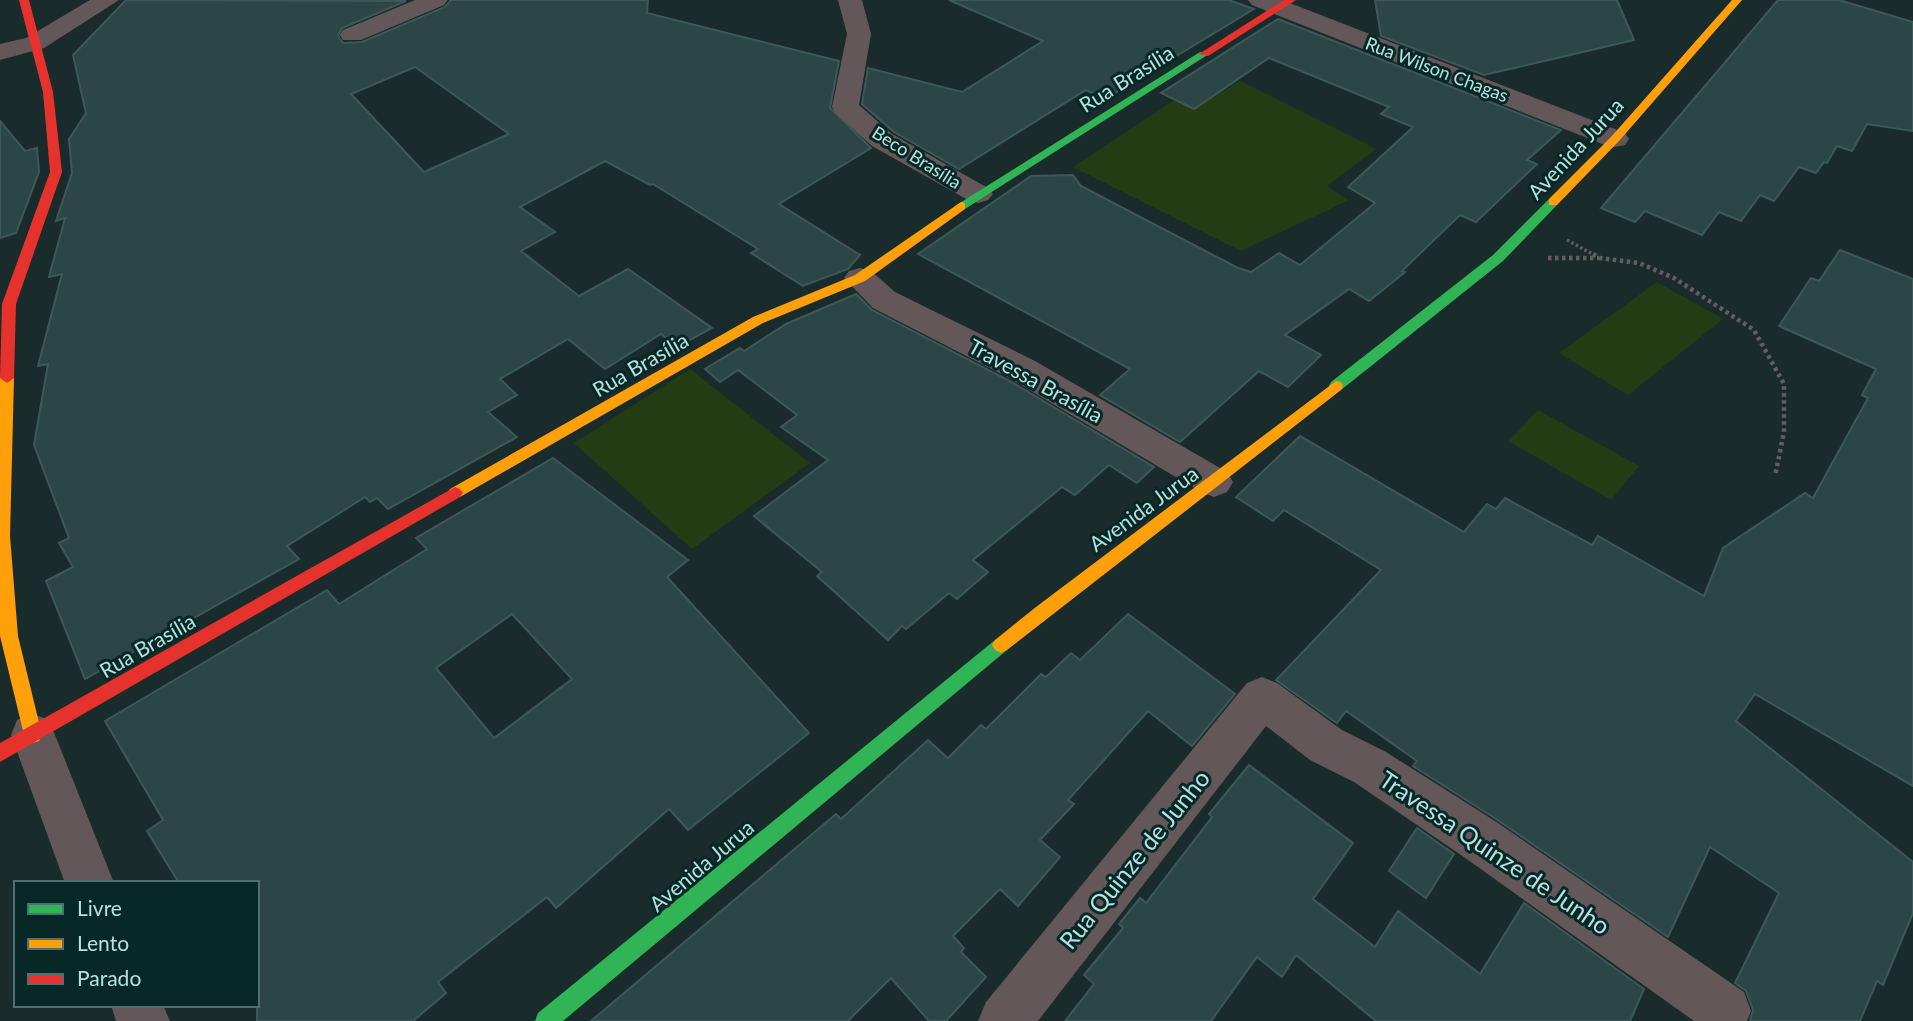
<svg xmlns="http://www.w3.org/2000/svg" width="1913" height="1021" font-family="Lato,sans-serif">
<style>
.green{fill:#243c14}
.building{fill:#2c4646;stroke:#3d5858;stroke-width:2;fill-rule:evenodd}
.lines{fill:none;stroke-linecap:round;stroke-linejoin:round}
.path-far1{stroke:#615e5f;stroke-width:3.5;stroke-dasharray:2.5 2.5;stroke-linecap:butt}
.path{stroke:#615e5f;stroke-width:4.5;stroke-dasharray:3.5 3.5;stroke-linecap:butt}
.street{fill:#645759;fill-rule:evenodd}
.fast{fill:#30b455;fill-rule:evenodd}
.slow{fill:#ff9f0a;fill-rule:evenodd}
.jam{fill:#e5322d;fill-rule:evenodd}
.labels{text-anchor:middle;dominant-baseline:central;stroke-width:6;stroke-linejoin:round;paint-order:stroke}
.far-street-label{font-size:18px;fill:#b5e1df;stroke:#082828}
.street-label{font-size:21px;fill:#b5e1df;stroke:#082828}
.near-street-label{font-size:24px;fill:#b5e1df;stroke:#082828}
</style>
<rect width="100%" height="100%" fill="#1a2b2b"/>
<!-- green -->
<g class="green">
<path d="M 1240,81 L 1376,149 L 1327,186 L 1349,200 L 1241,251 L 1073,167 L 1174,100 L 1194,109 Z"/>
<path d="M 1657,282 L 1723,319 L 1628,395 L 1559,353 Z"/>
<path d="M 690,369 L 810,463 L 692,549 L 574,443 Z"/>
<path d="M 1538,410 L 1639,466 L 1611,500 L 1508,441 Z"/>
</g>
<!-- building -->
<g class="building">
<path d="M 126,0 L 406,1 L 342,28 L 338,36 L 343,43 L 362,42 L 445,7 L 451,0 L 648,0 L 647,13 L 839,61 L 830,108 L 871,148 L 779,204 L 860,255 L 848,269 L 803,286 L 751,253 L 758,249 L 653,184 L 650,185 L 605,161 L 520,207 L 555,232 L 521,251 L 579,296 L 628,269 L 712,328 L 677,347 L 661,334 L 605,369 L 568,339 L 500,379 L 517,395 L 488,412 L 517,437 L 388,509 L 377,498 L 370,502 L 365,497 L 287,546 L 299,559 L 85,679 L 46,581 L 73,567 L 59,543 L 69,538 L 34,445 L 48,364 L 38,366 L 62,274 L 49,277 L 65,218 L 56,221 L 72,173 L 69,139 L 86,113 L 73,55 ZM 415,67 L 509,134 L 424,172 L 351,94 Z"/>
<path d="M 949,0 L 1229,0 L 1254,9 L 1105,99 L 1086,90 L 959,169 L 894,132 L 862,104 L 868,68 L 962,92 L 1043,41 Z"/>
<path d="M 1375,0 L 1617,0 L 1634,40 L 1484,75 L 1381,36 Z"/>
<path d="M 1778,0 L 1839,0 L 1913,22 L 1913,131 L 1867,124 L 1852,151 L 1837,146 L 1827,163 L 1824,162 L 1816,173 L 1799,167 L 1774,201 L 1760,195 L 1741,221 L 1719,212 L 1702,235 L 1645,211 L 1635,222 L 1601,208 Z"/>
<path d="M 1278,19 L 1561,130 L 1527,160 L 1537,164 L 1476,222 L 1460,215 L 1402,271 L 1405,272 L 1369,301 L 1349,289 L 1285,335 L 1321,355 L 1288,387 L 1259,371 L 1180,442 L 1100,395 L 1130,369 L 918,254 L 1031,176 L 1073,175 L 1081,186 L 1238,268 L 1251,272 L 1279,253 L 1300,265 L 1375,203 L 1348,187 L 1413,127 L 1381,114 L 1389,107 L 1269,58 L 1194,109 L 1161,93 Z"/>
<path d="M 0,121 L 25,151 L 37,148 L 39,172 L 16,233 L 0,238 Z"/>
<path d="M 1840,250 L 1913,279 L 1913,786 L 1755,694 L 1736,721 L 1913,862 L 1913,913 L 1883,985 L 1877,981 L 1860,1021 L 1750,1021 L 1753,1010 L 1746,991 L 1735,983 L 1779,893 L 1710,847 L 1668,937 L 1496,819 L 1413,766 L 1417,761 L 1346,711 L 1337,723 L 1276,680 L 1381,570 L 1284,510 L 1273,521 L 1236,497 L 1300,436 L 1464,532 L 1487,504 L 1496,509 L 1505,498 L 1592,545 L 1598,536 L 1704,596 L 1723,548 L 1805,493 L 1813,498 L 1868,398 L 1862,395 L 1876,369 L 1779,326 L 1811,278 L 1819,281 Z"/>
<path d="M 856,294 L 872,310 L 1010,381 L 1154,467 L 1137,483 L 1109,465 L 1075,495 L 1062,487 L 973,560 L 988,572 L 957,599 L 949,593 L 906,629 L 902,626 L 888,640 L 817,576 L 822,572 L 754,516 L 828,460 L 781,427 L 797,415 L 738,370 L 720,382 L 705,369 L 740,348 L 744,351 L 786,324 Z"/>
<path d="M 553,458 L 688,560 L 667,577 L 809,733 L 688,830 L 669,809 L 556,908 L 547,897 L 438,982 L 446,993 L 413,1021 L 257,1021 L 257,883 L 179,883 L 147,831 L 163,820 L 105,721 L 327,590 L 339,604 L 427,549 L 416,538 ZM 512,614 L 572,679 L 494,738 L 436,668 Z"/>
<path d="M 1128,614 L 1235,694 L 1192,746 L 1148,711 L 1068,800 L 1074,804 L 1040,840 L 1060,857 L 1018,906 L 1000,889 L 953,936 L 964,948 L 961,952 L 986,977 L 946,1021 L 929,1021 L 891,978 L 848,1021 L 591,1021 L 836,814 L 841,819 L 928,740 L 948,758 L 981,725 L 986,729 L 1041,674 L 1046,677 L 1071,653 L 1080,660 Z"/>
<path d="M 1249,765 L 1353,843 L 1313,899 L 1375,947 L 1398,911 L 1480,974 L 1524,903 L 1644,989 L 1630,1021 L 1376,1021 L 1296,955 L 1282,977 L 1257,957 L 1211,1021 L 1065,1021 L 1094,984 L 1084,975 L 1123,928 L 1119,924 L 1140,898 L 1146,903 L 1212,817 L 1209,814 Z"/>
<path d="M 1417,828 L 1454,854 L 1426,898 L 1389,871 Z"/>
</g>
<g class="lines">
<!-- path-far1 -->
<path class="path-far1" d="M 1567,240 L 1596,256"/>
<!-- path -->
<g class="path">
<path d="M 1593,254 L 1600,258 L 1639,263 L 1674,278 L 1754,330 L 1784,384 L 1784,432 L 1775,476"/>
<path d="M 1548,258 L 1599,258"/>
</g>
<!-- street -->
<g class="street">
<path d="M 90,0 L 119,0 L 44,48 L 0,60 L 0,44 L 26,38 Z"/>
<path d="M 415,0 L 448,0 L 444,5 L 361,40 L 343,40 L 340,35 L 343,30 Z"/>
<path d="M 838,0 L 862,0 L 871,34 L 859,105 L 892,134 L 988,188 L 993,194 L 988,200 L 978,203 L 968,200 L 872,146 L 835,113 L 832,107 L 847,34 Z"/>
<path d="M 1248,0 L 1282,0 L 1625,133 L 1629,139 L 1625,145 L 1615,147 L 1605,145 L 1252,5 Z"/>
<path d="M 860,268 L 871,271 L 895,292 L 1035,361 L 1227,472 L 1233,482 L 1227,492 L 1214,497 L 1201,492 L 1011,379 L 873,308 L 844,278 L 849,271 Z"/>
<path d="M 1262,677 L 1277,683 L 1342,730 L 1386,752 L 1495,821 L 1744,992 L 1751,1011 L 1747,1021 L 1694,1021 L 1461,855 L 1354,782 L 1310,760 L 1266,726 L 1038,1021 L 978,1021 L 986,1002 L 1247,683 Z"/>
<path d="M 33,714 L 49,720 L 114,883 L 65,883 L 11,735 L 17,720 Z"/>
<path d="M 111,1005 L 163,1005 L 170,1021 L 116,1021 Z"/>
</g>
<!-- fast -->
<g class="fast">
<path d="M 1200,52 L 1209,54 L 965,209 L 957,209 L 955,206 Z"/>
<path d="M 1553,198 L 1557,199 L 1557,205 L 1503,261 L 1341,390 L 1331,390 L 1329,386 L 1331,382 L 1493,255 L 1549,199 Z"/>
<path d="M 1001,637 L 1007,640 L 1010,645 L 1007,650 L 563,1021 L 535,1021 L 538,1013 L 995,640 Z"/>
</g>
<!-- slow -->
<g class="slow">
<path d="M 1732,0 L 1742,0 L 1619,141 L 1557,205 L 1549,205 L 1549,199 L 1611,137 Z"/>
<path d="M 961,202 L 965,203 L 965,209 L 865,281 L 763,323 L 460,497 L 450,497 L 447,493 L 450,489 L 753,317 L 855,275 Z"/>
<path d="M 7,373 L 14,378 L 10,536 L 18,636 L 42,735 L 39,741 L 33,743 L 27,741 L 24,735 L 0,636 L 0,378 Z"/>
<path d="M 1336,381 L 1341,382 L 1343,386 L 1341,390 L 1007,650 L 1001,653 L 995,650 L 992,645 L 995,640 L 1036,607 Z"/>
</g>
<!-- jam -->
<g class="jam">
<path d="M 19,0 L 29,0 L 53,92 L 62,172 L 16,304 L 14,378 L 7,383 L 0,378 L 2,304 L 50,172 L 43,92 Z"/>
<path d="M 1284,0 L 1296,0 L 1208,56 L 1199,54 Z"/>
<path d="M 455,487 L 460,489 L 463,493 L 460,497 L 0,762 L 0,743 Z"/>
</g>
</g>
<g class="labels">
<!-- far-street labels -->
<g class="far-street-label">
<text transform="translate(1437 69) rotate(21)">Rua Wilson Chagas</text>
<text transform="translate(917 157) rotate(32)">Beco Brasília</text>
</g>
<!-- street labels -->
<g class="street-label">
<text transform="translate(1126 78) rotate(-32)">Rua Brasília</text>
<text transform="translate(1575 148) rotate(-47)">Avenida Jurua</text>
<text transform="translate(640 364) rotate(-30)">Rua Brasília</text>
<text transform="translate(1036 380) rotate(29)">Travessa Brasília</text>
<text transform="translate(1143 508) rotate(-36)">Avenida Jurua</text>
<text transform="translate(147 645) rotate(-30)">Rua Brasília</text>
<text transform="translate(701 865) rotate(-40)">Avenida Jurua</text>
</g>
<!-- near-street labels -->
<g class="near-street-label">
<text transform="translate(1495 852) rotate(34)">Travessa Quinze de Junho</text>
<text transform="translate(1134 859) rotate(-51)">Rua Quinze de Junho</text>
</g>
</g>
<!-- legend -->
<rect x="14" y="881" width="245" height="126" fill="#082828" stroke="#4d7271" stroke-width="2"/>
<rect x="28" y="904" width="35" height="10" fill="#30b455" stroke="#4d7271" stroke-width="2"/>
<text x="77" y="916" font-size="21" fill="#b5e1df">Livre</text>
<rect x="28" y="939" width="35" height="10" fill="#ff9f0a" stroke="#4d7271" stroke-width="2"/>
<text x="77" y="951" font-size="21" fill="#b5e1df">Lento</text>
<rect x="28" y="974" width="35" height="10" fill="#e5322d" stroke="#4d7271" stroke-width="2"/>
<text x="77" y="986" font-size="21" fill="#b5e1df">Parado</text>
</svg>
